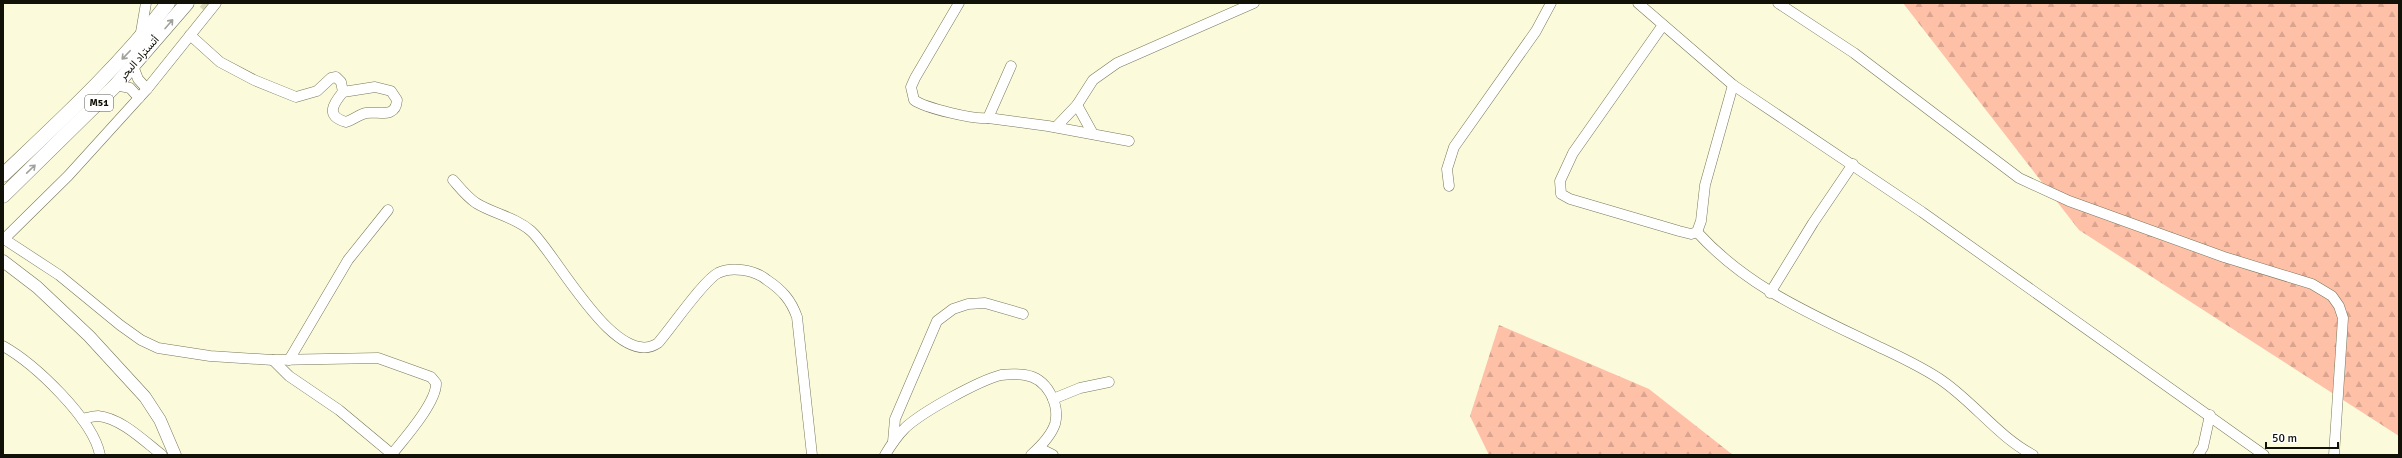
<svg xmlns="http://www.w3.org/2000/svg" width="2402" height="458" font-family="Signika,Vazirmatn,sans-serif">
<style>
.forest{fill:url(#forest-firs)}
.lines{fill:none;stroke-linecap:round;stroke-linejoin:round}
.minor-tunnel{stroke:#d8d7ba;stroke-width:10;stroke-dasharray:10 5;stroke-linecap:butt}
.minor-casing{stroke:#78775b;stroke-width:11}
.major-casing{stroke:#78775b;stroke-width:13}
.highway-casing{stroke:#78775b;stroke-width:15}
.minor{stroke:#fff;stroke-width:10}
.major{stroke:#fff;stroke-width:12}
.highway{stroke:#fff;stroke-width:14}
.oneway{stroke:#a0a09c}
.labels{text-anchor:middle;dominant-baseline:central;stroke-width:3;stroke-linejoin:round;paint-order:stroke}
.shield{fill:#fff;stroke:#595851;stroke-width:1}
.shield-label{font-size:10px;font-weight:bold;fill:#121107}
.street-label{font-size:11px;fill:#121107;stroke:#fff}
</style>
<defs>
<pattern id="forest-firs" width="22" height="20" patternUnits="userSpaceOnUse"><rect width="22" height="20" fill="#ffc0a8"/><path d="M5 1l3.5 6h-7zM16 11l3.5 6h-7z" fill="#daa48f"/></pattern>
</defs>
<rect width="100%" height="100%" fill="#fbfada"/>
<!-- forest -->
<g class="forest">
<path d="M 1903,3 L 2399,3 L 2399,436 L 2079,230 Z"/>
<path d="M 1499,325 L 1649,389 L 1733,455 L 1489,455 L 1470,416 Z"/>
</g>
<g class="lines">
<!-- minor-tunnel -->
<path class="minor-tunnel" d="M 203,3 L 211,10"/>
<defs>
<g id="minor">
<path d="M 959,3 L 915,78 L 911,87 L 914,100 C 925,108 975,120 988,118 L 1011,66"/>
<path d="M 1638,3 L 1733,85 L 1922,212 L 2264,455"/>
<path d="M 1778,3 L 1854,53 L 2019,178 L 2069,201 L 2224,257 L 2312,284 L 2332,296 L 2339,306 L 2343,318 L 2334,455"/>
<path d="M 1663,25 L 1573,153 L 1560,181 L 1561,194 L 1570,199 L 1679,231 L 1691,234 L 1697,232 L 1701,221 L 1705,185 L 1733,85"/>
<path d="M 190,35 L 220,62 L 254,80 L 296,97 L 317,91 L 331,78 L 336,77 L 341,82 L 343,92"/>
<path d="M 140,38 L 146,3"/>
<path d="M 133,66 L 138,79 L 147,89"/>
<path d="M 116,85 L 130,88 L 139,98"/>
<path d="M 375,87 L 391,91 L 397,100 C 396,119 378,111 366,113 C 360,114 353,120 346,122 C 325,116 333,104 343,92 Z"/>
<path d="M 1077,105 L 1093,134"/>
<path d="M 988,118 L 1048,126 L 1129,141"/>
<path d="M 1056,127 L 1077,105 L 1093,80 L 1117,63 L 1254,3"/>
<path d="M 453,180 C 460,188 467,197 476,203 C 494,214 515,217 531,231 C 555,252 616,372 658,343 C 672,327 703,281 718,273 C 732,266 755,270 767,280 C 782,290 791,300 797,317 L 812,455"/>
<path d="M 1449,186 L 1447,169 L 1454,147 L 1536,31 L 1551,3"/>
<path d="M 1697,232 C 1747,287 1809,313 1875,345 C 1898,356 1923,367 1944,382 C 1976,405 1999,437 2033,455"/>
<path d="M 4,239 L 59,275 L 120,325 L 141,340 L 158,348 L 210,356 L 273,360 L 378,358 L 431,377 L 436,383 C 437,402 404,439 392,454"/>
<path d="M 3,240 L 68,176 L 147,89 L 216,3"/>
<path d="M 1770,293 L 1813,223 L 1853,164"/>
<path d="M 3,346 C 35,364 93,419 100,455"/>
<path d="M 273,360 L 289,376 L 339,410 L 393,455"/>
<path d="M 289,360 L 348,260 L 388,210"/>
<path d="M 1053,399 L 1080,388 L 1109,382"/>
<path d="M 82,419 C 87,418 93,416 98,416 C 121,418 144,441 162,455"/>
<path d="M 893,442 L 895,419 L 937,321 L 953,309 L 968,304 L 985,303 L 1023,314"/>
<path d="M 1039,448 L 1053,455"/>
<path d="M 885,455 C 891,445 897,436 905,428 C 922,412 978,381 1001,375 C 1008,374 1018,374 1025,375 C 1047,378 1060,404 1055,424 C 1051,436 1040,447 1031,455"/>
<path d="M 2198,455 L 2203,447 L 2210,415"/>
</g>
<path id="major" d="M 3,261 L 37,287 L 89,336 L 145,397 L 160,420 L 175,455"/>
<g id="highway">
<path d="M 3,175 C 61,120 120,66 168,3"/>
<path d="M 3,196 L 116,85 L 187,3"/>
</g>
</defs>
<!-- minor casing -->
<use href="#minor" class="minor-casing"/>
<!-- major casing -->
<use href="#major" class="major-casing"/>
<!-- highway casing -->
<use href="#highway" class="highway-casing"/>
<!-- minor -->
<use href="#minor" class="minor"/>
<!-- major -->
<use href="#major" class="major"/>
<!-- highway -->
<use href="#highway" class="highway"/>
</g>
<!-- one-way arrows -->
<defs><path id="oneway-shaft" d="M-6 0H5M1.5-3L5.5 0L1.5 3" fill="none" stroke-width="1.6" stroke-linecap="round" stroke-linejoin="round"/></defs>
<g class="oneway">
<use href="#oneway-shaft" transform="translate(169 24) rotate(-49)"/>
<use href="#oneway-shaft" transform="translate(126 55) rotate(134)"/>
<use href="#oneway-shaft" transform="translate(31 169) rotate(-44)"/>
</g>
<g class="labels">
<!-- shield labels -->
<rect class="shield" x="85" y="95" width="28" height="16" rx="3"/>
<g class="shield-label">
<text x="99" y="103">M51</text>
</g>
<!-- street labels -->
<g class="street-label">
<text transform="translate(139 58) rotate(-49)">أتستراد البحر</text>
</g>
</g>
<!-- border -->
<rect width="2402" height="458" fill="none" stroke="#121107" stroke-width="8"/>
<!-- scale -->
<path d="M2266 442v6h72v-6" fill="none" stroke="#121107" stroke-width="2"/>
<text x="2272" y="442" font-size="12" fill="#121107" stroke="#ffffff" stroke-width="3" paint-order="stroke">50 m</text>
</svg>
